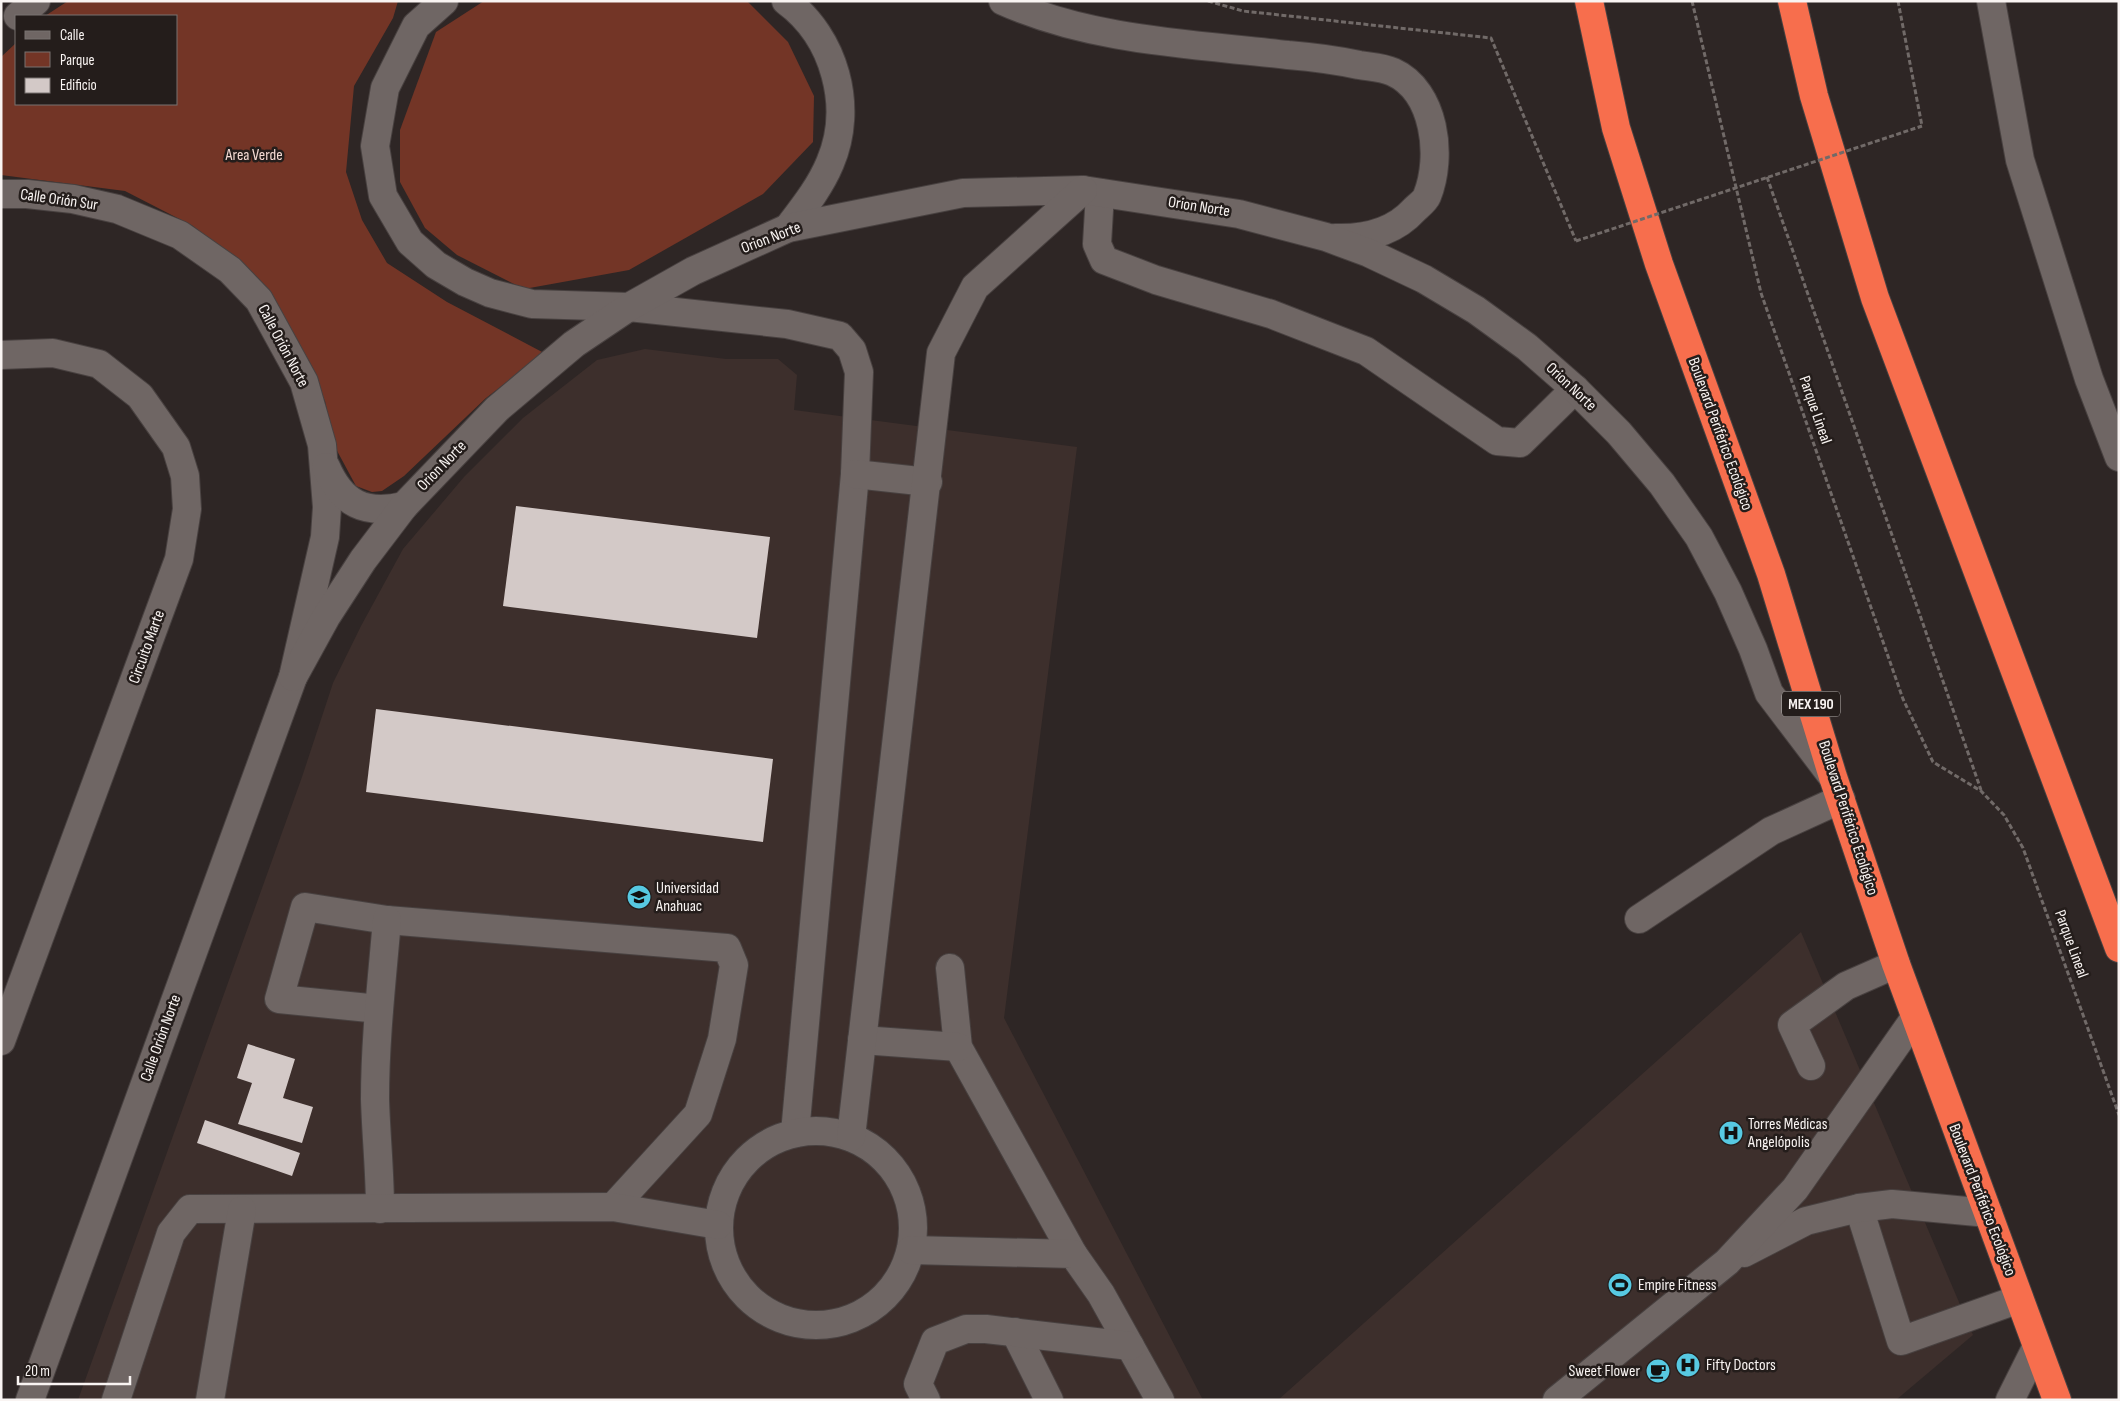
<svg xmlns="http://www.w3.org/2000/svg" width="2120" height="1401" font-family="'Sofia Sans Condensed',sans-serif">
<style>
.built{fill:#3d2f2c}
.green{fill:#733526}
.building{fill:#d3c9c7}
.lines{fill:none;stroke-linecap:round;stroke-linejoin:round}
.minor-casing{stroke:#484140;stroke-width:30}
.highway-casing{stroke:#484140;stroke-width:30}
.path{stroke:#716a68;stroke-width:3;stroke-dasharray:5 2.5;stroke-linecap:butt}
.minor{stroke:#6f6664;stroke-width:28}
.highway{stroke:#f76e4d;stroke-width:28}
.path-bridge{stroke:#716a68;stroke-width:3;stroke-dasharray:5 2.5;stroke-linecap:butt}
.labels{text-anchor:middle;dominant-baseline:central;stroke-width:5;stroke-linejoin:round;paint-order:stroke}
.shield{fill:#241d1b;stroke:#b9b4b2;stroke-width:1}
.shield-label{font-size:15px;font-weight:bold;fill:#f9f4f2}
.park-label{font-size:16px;fill:#f4dad3;stroke:#241d1b}
.street-label{font-size:16px;fill:#f9f4f2;stroke:#241d1b}
.poi-label{font-size:16px;fill:#f9f4f2;stroke:#241d1b;text-anchor:start}
</style>
<rect width="100%" height="100%" fill="#2e2625"/>
<!-- built -->
<g class="built">
<path d="M 645,349 L 726,359 L 778,359 L 797,375 L 794,410 L 1077,447 L 1004,1018 L 1203,1400 L 78,1400 L 302,777 L 333,683 L 361,626 L 403,549 L 464,477 L 523,418 L 597,360 Z"/>
<path d="M 1801,932 L 1973,1335 L 1896,1400 L 1278,1400 Z"/>
</g>
<!-- green -->
<g class="green">
<path d="M 68,1 L 398,1 L 393,18 L 354,86 L 346,172 L 362,220 L 387,263 L 447,302 L 544,353 L 486,398 L 404,476 L 382,491 L 372,492 L 356,486 L 335,447 L 325,401 L 294,338 L 238,264 L 193,226 L 125,191 L 1,175 L 1,57 L 16,43 L 16,104 L 176,104 L 176,16 L 45,16 Z"/>
<path d="M 484,1 L 747,1 L 788,42 L 814,96 L 813,142 L 763,194 L 629,270 L 524,289 L 457,255 L 425,228 L 400,182 L 400,130 L 436,32 Z"/>
</g>
<!-- building -->
<g class="building">
<path d="M 516,506 L 770,537 L 757,638 L 503,606 Z"/>
<path d="M 376,709 L 773,759 L 763,842 L 366,792 Z"/>
<path d="M 248,1044 L 295,1059 L 283,1098 L 313,1107 L 302,1143 L 238,1124 L 252,1083 L 237,1078 Z"/>
<path d="M 205,1120 L 300,1153 L 292,1176 L 197,1143 Z"/>
</g>
<g class="lines">
<defs>
<g id="minor">
<path d="M 444,1 L 416,26 L 385,88 L 375,146 L 383,196 L 410,242 L 436,265 L 465,282 L 490,293 L 532,304 L 629,307 L 787,324 L 840,336 L 852,350 L 859,372 L 855,474 L 795,1133"/>
<path d="M 786,1 C 835,37 854,107 830,163 C 820,187 804,207 788,228"/>
<path d="M 1003,1 C 1092,41 1193,44 1288,55 C 1312,57 1336,60 1359,65 C 1371,67 1382,67 1393,72 C 1435,91 1443,156 1427,196 C 1425,201 1418,206 1414,210 C 1394,232 1365,239 1335,238"/>
<path d="M 1991,1 L 2020,160 L 2089,379 L 2119,457"/>
<path d="M 18,16 L 36,1"/>
<path d="M 1100,193 L 1097,244 L 1104,260 L 1156,280 L 1271,314 L 1366,351 L 1497,441 L 1520,443 L 1575,389"/>
<path d="M 1,194 L 27,194 L 73,199 L 117,209 L 180,235 L 230,270 L 259,300 L 304,382 L 322,445 L 327,507 L 325,537 L 293,677 L 30,1400"/>
<path d="M 1,355 L 53,353 L 99,364 L 140,396 L 176,447 L 185,476 L 187,509 L 179,559 L 1,1041"/>
<path d="M 326,467 C 342,504 365,515 404,506"/>
<path d="M 855,474 L 928,482"/>
<path d="M 293,677 L 326,617 L 363,560 L 404,506 L 497,409 L 574,344 L 629,307 L 693,271 L 788,228 L 963,193 L 1083,190 L 1239,214 L 1326,237 L 1369,253 L 1424,279 L 1476,310 L 1527,347 L 1575,389 L 1619,433 L 1662,484 L 1699,537 L 1728,592 L 1753,649 L 1769,693 L 1832,776"/>
<path d="M 1639,919 L 1771,831 L 1841,799"/>
<path d="M 950,968 L 958,1047 L 1073,1254"/>
<path d="M 379,1009 L 279,999 L 305,907 L 387,920 L 727,948 L 734,965 L 722,1039 L 698,1114 L 613,1207"/>
<path d="M 862,1040 L 958,1047"/>
<path d="M 1811,1066 L 1792,1025 L 1846,986 L 1896,964"/>
<circle cx="816" cy="1228" r="97"/>
<path d="M 851,1137 L 941,353 L 975,287 L 1083,190"/>
<path d="M 1859,1208 L 1901,1341 L 2019,1299"/>
<path d="M 380,1209 C 380,1172 376,1135 375,1099 C 375,1039 382,979 387,920"/>
<path d="M 911,1250 L 1073,1254 L 1101,1294 L 1160,1400"/>
<path d="M 1744,1253 L 1806,1221 L 1859,1208 L 1892,1204 L 1988,1213"/>
<path d="M 1015,1332 L 1049,1400"/>
<path d="M 116,1400 L 171,1233 L 190,1209 L 613,1207 L 718,1225"/>
<path d="M 210,1400 L 242,1210"/>
<path d="M 926,1400 L 918,1384 L 935,1341 L 966,1329 L 986,1329 L 1130,1346"/>
<path d="M 1557,1400 L 1727,1262 L 1795,1189 L 1915,1018"/>
<path d="M 2010,1400 L 2036,1348"/>
</g>
<g id="highway">
<path d="M 1589,1 L 1616,128 L 1659,264 L 1771,574 L 1833,777 L 1896,964 L 2057,1400"/>
<path d="M 1792,1 L 1814,96 L 1875,298 L 2119,948"/>
</g>
</defs>
<!-- minor casing -->
<use href="#minor" class="minor-casing"/>
<!-- highway casing -->
<use href="#highway" class="highway-casing"/>
<!-- path -->
<g class="path">
<path d="M 1208,1 L 1243,11 L 1491,38 L 1576,241"/>
<path d="M 1692,1 L 1761,293 L 1903,699 L 1933,762 L 1981,791 L 2004,815 L 2023,848 L 2119,1115"/>
<path d="M 1898,1 L 1922,126"/>
<path d="M 1767,177 L 1981,790"/>
</g>
<!-- minor -->
<use href="#minor" class="minor"/>
<!-- highway -->
<use href="#highway" class="highway"/>
<!-- path-bridge -->
<path class="path-bridge" d="M 1576,241 L 1922,126"/>
</g>
<!-- icons -->
<defs>
<symbol id="university-disc" viewBox="-11 -11 22 22"><circle r="9.5" fill="#57c9e2" stroke="#241d1b"/><path d="M0-5L7-2L0 1L-7-2ZM-4 1L0 2.5L4 1V4Q0 6-4 4Z" fill="#111"/></symbol>
<symbol id="hospital-disc" viewBox="-11 -11 22 22"><circle r="9.5" fill="#57c9e2" stroke="#241d1b"/><path d="M-5-5h3v3.5h4V-5h3V5h-3V1.5h-4V5h-3Z" fill="#111"/></symbol>
<symbol id="stadium-disc" viewBox="-11 -11 22 22"><circle r="9.5" fill="#57c9e2" stroke="#241d1b"/><path d="M0-5a6.5 5 0 1 0 0 10a6.5 5 0 1 0 0-10ZM-3.5-1.8h7v3.6h-7Z" fill="#111"/></symbol>
<symbol id="cafe-disc" viewBox="-11 -11 22 22"><circle r="9.5" fill="#57c9e2" stroke="#241d1b"/><path d="M-5.5-4.5H6V0H3Q3 3.5 0 3.5H-2.5Q-5.5 3.5-5.5 0ZM3-3.2v2h1.7v-2ZM-6 4.5H4V6H-6Z" fill="#111"/></symbol>
</defs>
<g fill-rule="evenodd">
<use href="#university-disc" x="625" y="883" width="28" height="28"/>
<use href="#hospital-disc" x="1717" y="1119" width="28" height="28"/>
<use href="#stadium-disc" x="1606" y="1271" width="28" height="28"/>
<use href="#hospital-disc" x="1674" y="1351" width="28" height="28"/>
<use href="#cafe-disc" x="1644" y="1357" width="28" height="28"/>
</g>
<g class="labels">
<!-- shield labels -->
<rect class="shield" x="1782" y="691.5" width="58" height="25" rx="4"/>
<g class="shield-label">
<text x="1811" y="704">MEX 190</text>
</g>
<!-- park labels -->
<g class="park-label">
<text x="254" y="155">Area Verde</text>
</g>
<!-- street labels -->
<g class="street-label">
<text transform="translate(59 200) rotate(8)">Calle Orión Sur</text>
<text transform="translate(1199 207) rotate(9)">Orion Norte</text>
<text transform="translate(771 238) rotate(-21)">Orion Norte</text>
<text transform="translate(283 346) rotate(62)">Calle Orión Norte</text>
<text transform="translate(1571 387) rotate(43)">Orion Norte</text>
<text transform="translate(1815 410) rotate(71)">Parque Lineal</text>
<text transform="translate(1720 434) rotate(70)">Boulevard Periférico Ecológico</text>
<text transform="translate(442 466) rotate(-46)">Orion Norte</text>
<text transform="translate(147 647) rotate(-70)">Circuito Marte</text>
<text transform="translate(1848 818) rotate(72)">Boulevard Periférico Ecológico</text>
<text transform="translate(2071 944) rotate(70)">Parque Lineal</text>
<text transform="translate(161 1038) rotate(-70)">Calle Orión Norte</text>
<text transform="translate(1982 1200) rotate(69)">Boulevard Periférico Ecológico</text>
</g>
<!-- poi labels -->
<g class="poi-label">
<text x="656" y="888">Universidad<tspan x="656" dy="18">Anahuac</tspan></text>
<text x="1748" y="1124">Torres Médicas<tspan x="1748" dy="18">Angelópolis</tspan></text>
<text x="1638" y="1285">Empire Fitness</text>
<text x="1706" y="1365">Fifty Doctors</text>
<text x="1640" y="1371" text-anchor="end">Sweet Flower</text>
</g>
</g>
<!-- border -->
<rect width="2120" height="1401" fill="none" stroke="#f9f4f2" stroke-width="5"/>
<!-- legend -->
<rect x="15" y="15" width="162" height="90" fill="#241d1b" stroke="#797371"/>
<rect x="25" y="31" width="25" height="8" fill="#6f6664" stroke="#797371"/>
<text x="60" y="40" font-size="15" fill="#f9f4f2">Calle</text>
<rect x="25" y="52" width="25" height="15" fill="#733526" stroke="#797371"/>
<text x="60" y="65" font-size="15" fill="#f9f4f2">Parque</text>
<rect x="25" y="78" width="25" height="15" fill="#d3c9c7" stroke="#797371"/>
<text x="60" y="90" font-size="15" fill="#f9f4f2">Edificio</text>
<!-- scale -->
<path d="M18 1376v8h112v-8" fill="none" stroke="#f9f4f2" stroke-width="2.5"/>
<text x="25" y="1376" font-size="15" fill="#f9f4f2" stroke="#241d1b" stroke-width="4" paint-order="stroke">20 m</text>
</svg>
